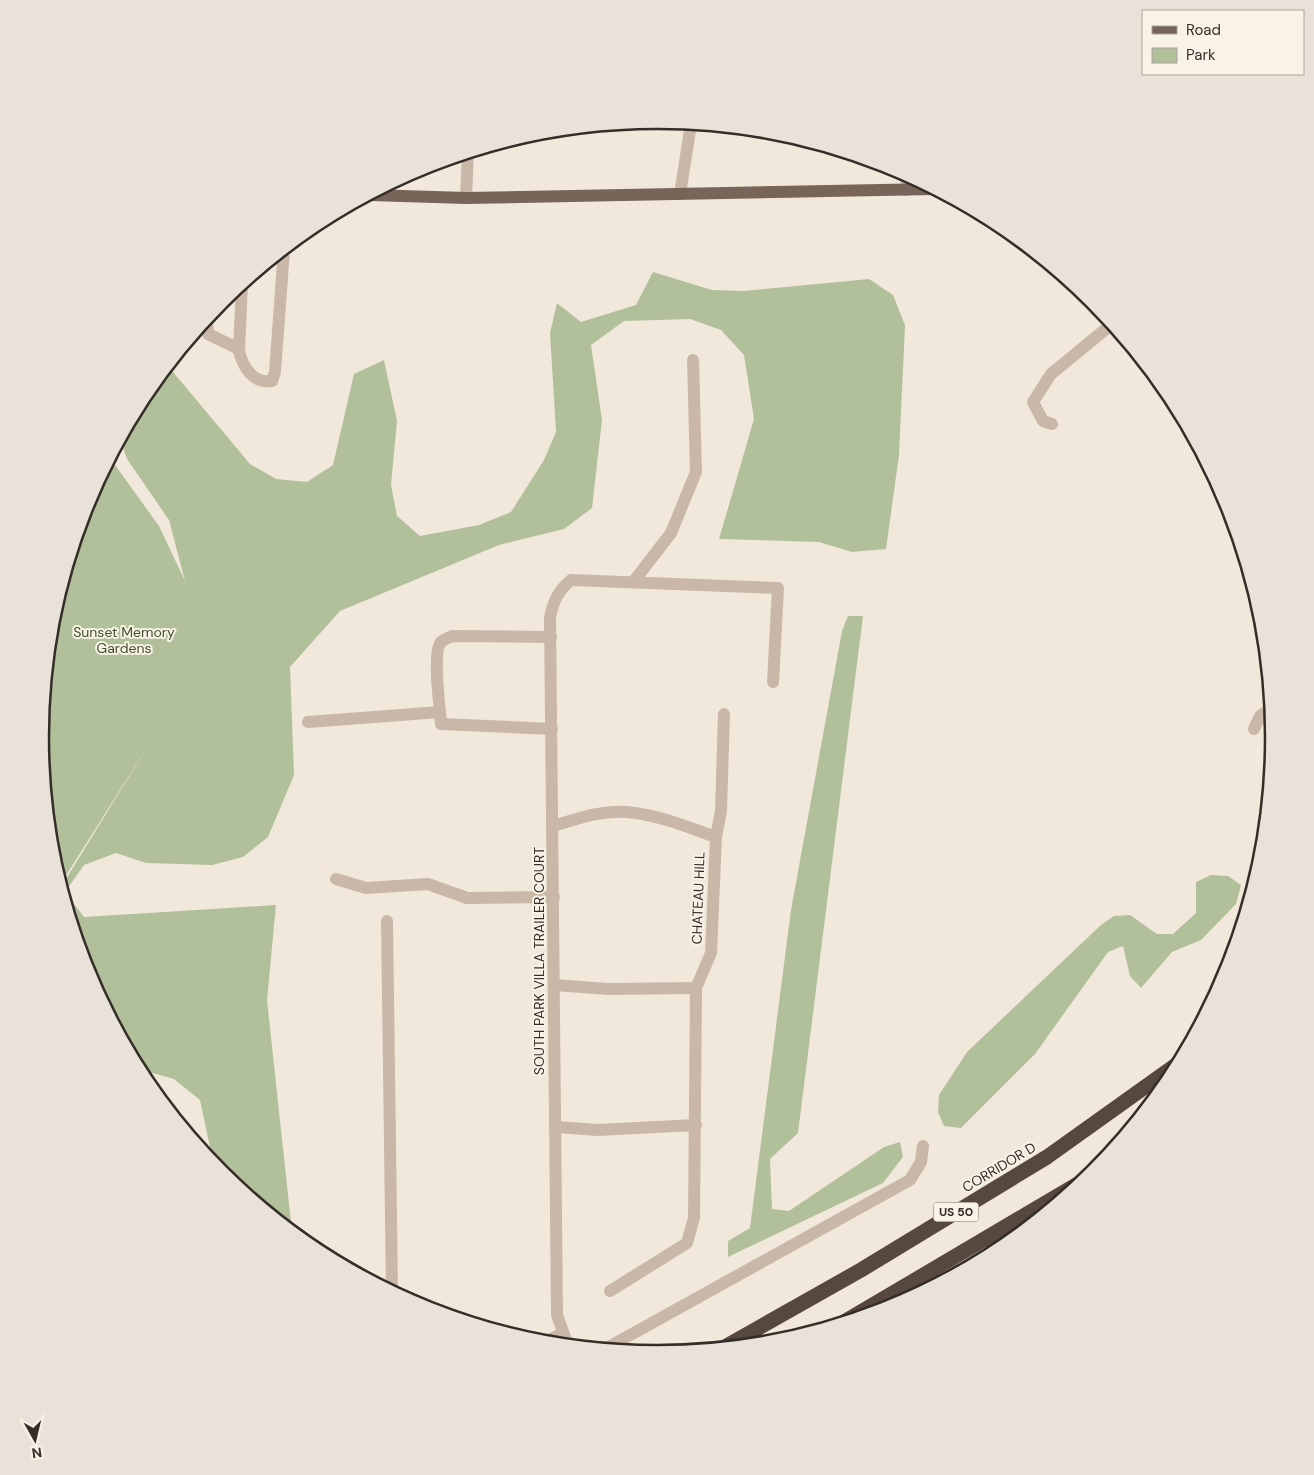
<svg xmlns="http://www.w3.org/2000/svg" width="1314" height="1475" font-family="'DM Sans',sans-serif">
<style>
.green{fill:#b1c09b}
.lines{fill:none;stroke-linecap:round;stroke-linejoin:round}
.minor{stroke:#c9b8a7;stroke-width:12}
.major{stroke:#776559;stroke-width:12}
.highway{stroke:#56473f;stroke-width:15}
.labels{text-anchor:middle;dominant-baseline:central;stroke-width:4;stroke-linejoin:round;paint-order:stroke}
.shield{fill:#f9f2e7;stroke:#706861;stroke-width:1}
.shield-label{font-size:12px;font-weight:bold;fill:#352d27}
.park-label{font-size:14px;fill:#42532c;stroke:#f9f2e7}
.street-label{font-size:14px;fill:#352d27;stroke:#f9f2e7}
.rim{fill:none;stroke:#352d27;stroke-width:2.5}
</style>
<rect width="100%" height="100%" fill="#f1e8db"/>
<!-- green -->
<g class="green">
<path d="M 653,272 L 712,290 L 744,291 L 869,279 L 893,295 L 905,325 L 899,455 L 886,549 L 852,552 L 819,542 L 719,539 L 754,419 L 744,355 L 721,330 L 690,319 L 624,321 L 591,345 L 602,420 L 592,508 L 564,529 L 499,545 L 340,611 L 290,667 L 294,775 L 268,837 L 243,857 L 212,865 L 146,863 L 116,853 L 84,865 L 65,892 L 84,917 L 276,905 L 267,1000 L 292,1232 L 221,1174 L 214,1166 L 200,1100 L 174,1079 L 138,1069 L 87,973 L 61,887 L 149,744 L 60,885 L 52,858 L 40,737 L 52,617 L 87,501 L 110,458 L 159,526 L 185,581 L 169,520 L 127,459 L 120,439 L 144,394 L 168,366 L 250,464 L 276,479 L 307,482 L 333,465 L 354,374 L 384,360 L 397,421 L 391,485 L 397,516 L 420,536 L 479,525 L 511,512 L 544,460 L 556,432 L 550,333 L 557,303 L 581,322 L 636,305 Z"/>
<path d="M 848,616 L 863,616 L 798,1133 L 770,1159 L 772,1209 L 789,1211 L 884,1147 L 900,1142 L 903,1157 L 883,1183 L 728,1257 L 728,1241 L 750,1228 L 791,910 L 842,631 Z"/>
<path d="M 1211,875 L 1228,876 L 1241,885 L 1236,904 L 1201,940 L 1172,952 L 1141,988 L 1130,976 L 1123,946 L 1108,952 L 1035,1054 L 961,1128 L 944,1126 L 938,1112 L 939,1095 L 967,1052 L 1101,925 L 1114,916 L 1130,915 L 1157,934 L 1173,934 L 1196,913 L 1196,882 Z"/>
</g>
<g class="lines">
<!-- minor -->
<g class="minor">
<path d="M 906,190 L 908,175"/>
<path d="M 680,194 L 691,124"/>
<path d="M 466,198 L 468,153"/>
<path d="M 242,284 L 239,350 C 242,366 253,384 272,381 L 275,372 L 284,250"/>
<path d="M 207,318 L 208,334 L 239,349"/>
<path d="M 1052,424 L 1043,421 L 1033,402 L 1051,374 L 1112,324"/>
<path d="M 634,581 L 671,533 L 696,472 L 693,360"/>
<path d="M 551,637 L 452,636 C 449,638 444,639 441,642 C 432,652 440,709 441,724 L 552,729"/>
<path d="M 308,722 L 440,712"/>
<path d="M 1254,729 L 1260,716 L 1271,708"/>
<path d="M 553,826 C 577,819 601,810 626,812 C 656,814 687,827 716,837"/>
<path d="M 336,879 L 366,888 L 428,884 L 467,898 L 554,897"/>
<path d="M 387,921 L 392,1292"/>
<path d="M 554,985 L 608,989 L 696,988"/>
<path d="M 556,1127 L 598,1130 L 696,1125"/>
<path d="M 610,1291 L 687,1243 L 694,1218 L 696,988 L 711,953 L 716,837 L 721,811 L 724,714"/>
<path d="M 543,1343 L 563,1333"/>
<path d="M 572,1346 L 566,1340 L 557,1315 L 550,617 C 554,600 558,591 571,580 L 778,588 L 773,682"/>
<path d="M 605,1349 L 910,1180 L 921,1162 L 923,1146"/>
</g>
<!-- major -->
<path class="major" d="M 370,195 L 466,198 L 934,189"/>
<!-- highway -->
<g class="highway">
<path d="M 844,1322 L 1088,1178"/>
<path d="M 723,1348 L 861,1270 L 1047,1157 L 1180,1062"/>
</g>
</g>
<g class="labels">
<!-- shield labels -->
<rect class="shield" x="933.5" y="1202.5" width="45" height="19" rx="4"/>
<g class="shield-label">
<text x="956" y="1212">US 50</text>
</g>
<!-- park labels -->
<g class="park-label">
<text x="124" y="632">Sunset Memory<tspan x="124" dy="16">Gardens</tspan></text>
</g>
<!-- street labels -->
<g class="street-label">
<text transform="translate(698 898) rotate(-88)">CHATEAU HILL</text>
<text transform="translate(539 961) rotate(-90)">SOUTH PARK VILLA TRAILER COURT</text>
<text transform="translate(999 1167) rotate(-31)">CORRIDOR D</text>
</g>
</g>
<!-- crop -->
<path d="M0 0H1314V1475H0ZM49 737a608 608 0 1 1 1216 0a608 608 0 1 1-1216 0Z" fill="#e9e2d8" fill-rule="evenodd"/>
<path class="rim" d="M49 737a608 608 0 1 1 1216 0a608 608 0 1 1-1216 0Z"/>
<!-- legend -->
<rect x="1142" y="10" width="162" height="65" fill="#f9f2e7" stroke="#aba39a"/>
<rect x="1152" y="26" width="25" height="8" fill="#776559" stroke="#aba39a"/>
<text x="1186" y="35" font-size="15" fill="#352d27">Road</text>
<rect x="1152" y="48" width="25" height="15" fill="#b1c09b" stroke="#aba39a"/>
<text x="1186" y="60" font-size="15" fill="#352d27">Park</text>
<!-- north arrow -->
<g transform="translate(35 1440) rotate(172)" stroke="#f9f2e7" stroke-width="4" paint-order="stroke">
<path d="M0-4L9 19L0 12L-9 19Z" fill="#352d27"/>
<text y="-8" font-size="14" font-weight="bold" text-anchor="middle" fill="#352d27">N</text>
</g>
</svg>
